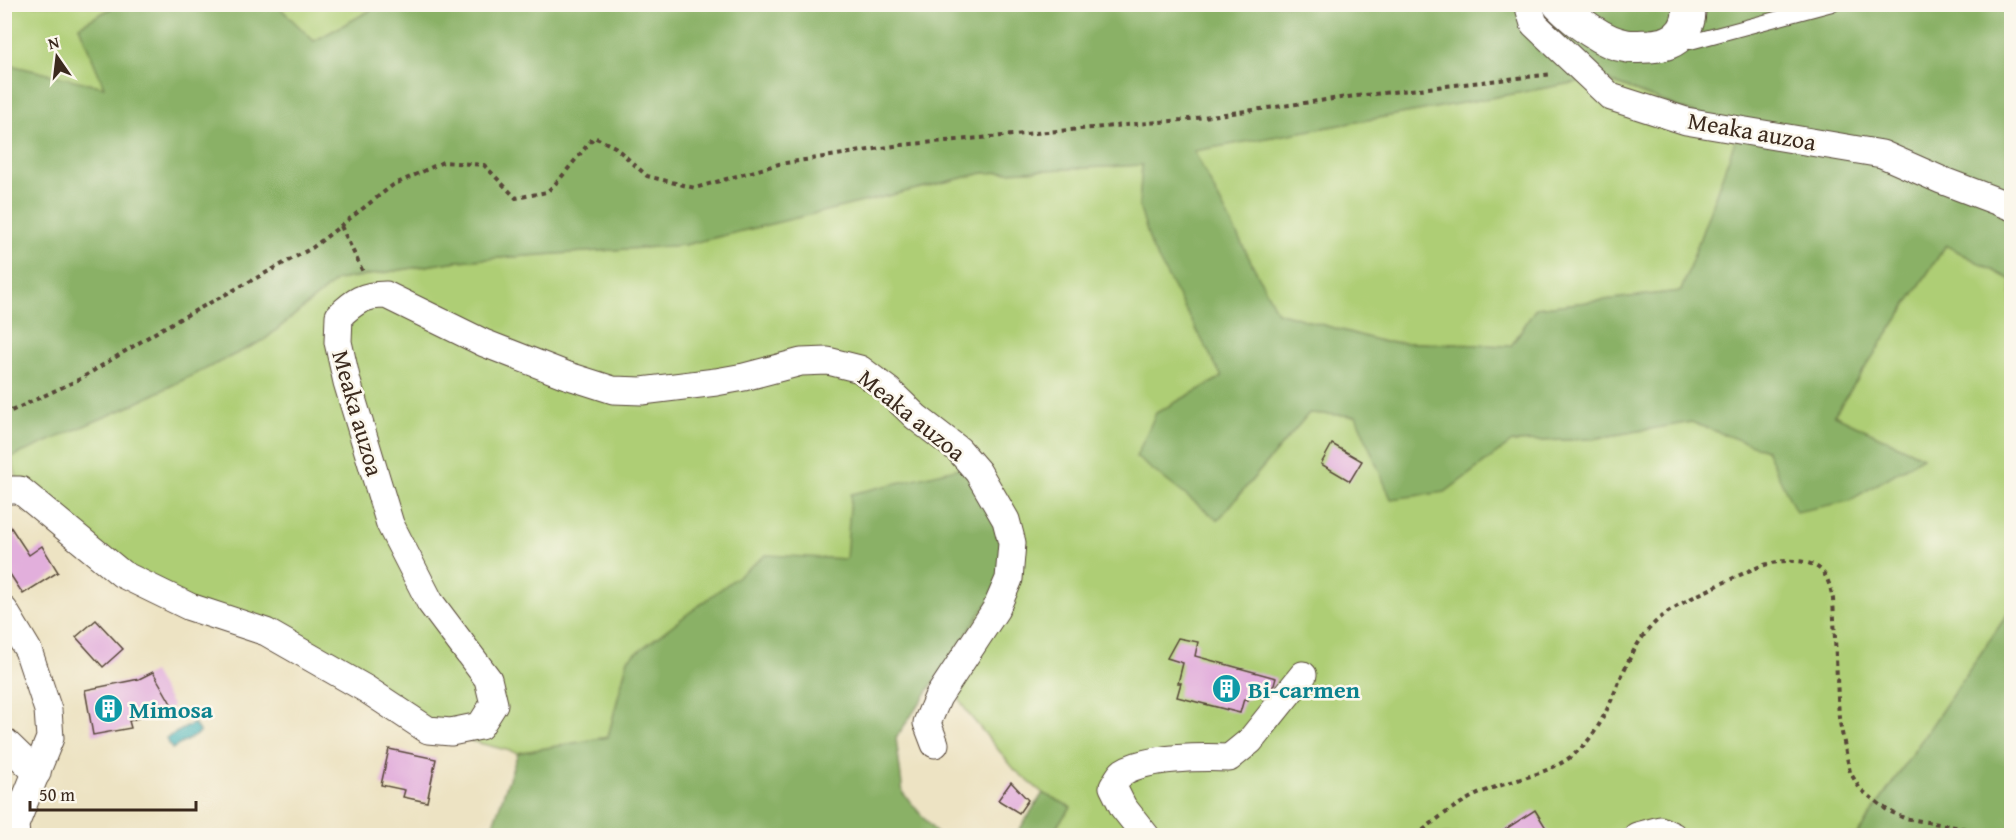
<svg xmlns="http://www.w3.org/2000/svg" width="2016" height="840" font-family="'Gentium Book Plus',serif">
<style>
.green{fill:#aece75;stroke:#747c4a;stroke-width:1.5}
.forest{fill:#8ab166;stroke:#626e42;stroke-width:1.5;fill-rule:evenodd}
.water{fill:#3badb3;stroke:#3b6c68;stroke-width:1.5}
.building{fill:#e2afdc}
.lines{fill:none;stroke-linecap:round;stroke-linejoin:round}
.service-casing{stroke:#564637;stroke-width:16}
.minor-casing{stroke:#564637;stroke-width:29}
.tertiary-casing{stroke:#564637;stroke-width:35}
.path{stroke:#564637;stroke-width:4;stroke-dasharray:4.5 4.5;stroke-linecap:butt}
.service{stroke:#fff;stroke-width:14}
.minor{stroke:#fff;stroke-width:27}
.tertiary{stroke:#fff;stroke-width:33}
.labels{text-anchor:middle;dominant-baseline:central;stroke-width:5;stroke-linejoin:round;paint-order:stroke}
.street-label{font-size:24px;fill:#3b2a1e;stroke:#fbf7ec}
.culture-label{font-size:24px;font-weight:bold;fill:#0d838f;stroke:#fbf7ec;text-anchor:start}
</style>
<rect width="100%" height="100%" fill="#fbf7ec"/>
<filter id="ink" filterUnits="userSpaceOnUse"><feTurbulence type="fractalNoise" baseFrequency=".0167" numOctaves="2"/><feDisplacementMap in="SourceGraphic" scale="12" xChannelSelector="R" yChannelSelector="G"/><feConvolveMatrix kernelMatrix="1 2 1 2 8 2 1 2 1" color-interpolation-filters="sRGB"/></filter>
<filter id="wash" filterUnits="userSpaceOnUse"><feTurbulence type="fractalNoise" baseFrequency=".008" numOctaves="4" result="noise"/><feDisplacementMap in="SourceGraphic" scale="24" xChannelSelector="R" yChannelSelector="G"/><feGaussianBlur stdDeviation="1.35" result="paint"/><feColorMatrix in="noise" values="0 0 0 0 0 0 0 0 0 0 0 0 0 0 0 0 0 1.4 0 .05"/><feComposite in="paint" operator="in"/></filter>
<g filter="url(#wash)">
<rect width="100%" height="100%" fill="#ede3c3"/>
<!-- green -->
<g class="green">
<path d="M 382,4 L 314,42 L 277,5 Z"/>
<path d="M 5,5 L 117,5 L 79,26 L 105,88 L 14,66 L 5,69 Z"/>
<path d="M 1601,78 L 1739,131 L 1681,291 L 1537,308 L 1511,346 L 1384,342 L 1276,312 L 1194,151 Z"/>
<path d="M 1142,165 L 1139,206 L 1222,377 L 1156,413 L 1218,520 L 1309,413 L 1356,416 L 1445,492 L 1512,442 L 1591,439 L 1692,422 L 1766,450 L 1923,457 L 1834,415 L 1946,245 L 2011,280 L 2011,609 L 1857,835 L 1050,835 L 1071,807 L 1043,793 L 1015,770 L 967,712 L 952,686 L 846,559 L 766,556 L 628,659 L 608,737 L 518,753 L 428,730 L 266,632 L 122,574 L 20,490 L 11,457 L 128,407 L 264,340 L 337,280 L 457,261 L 684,245 L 983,173 Z"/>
</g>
<!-- forest -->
<g class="forest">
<path d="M 382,4 L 2011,5 L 2011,280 L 1946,245 L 1834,415 L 1923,457 L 1849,501 L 1796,512 L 1766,450 L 1691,422 L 1591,439 L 1512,442 L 1445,492 L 1391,499 L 1356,416 L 1309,413 L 1218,520 L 1136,457 L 1156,413 L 1222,377 L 1152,248 L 1139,206 L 1142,165 L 983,173 L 684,245 L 457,261 L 337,280 L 264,340 L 128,407 L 5,460 L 5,69 L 14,66 L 104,87 L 79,26 L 117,5 L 277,5 L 314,41 ZM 1601,78 L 1739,130 L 1681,291 L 1536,308 L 1511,346 L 1384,342 L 1277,312 L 1194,151 Z"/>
<path d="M 964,467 L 975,479 L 1005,550 L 999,586 L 896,738 L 903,793 L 938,835 L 489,836 L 518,753 L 608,737 L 628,659 L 766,555 L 846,559 L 851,494 Z"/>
<path d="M 2011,609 L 2011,835 L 1857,835 Z"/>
<path d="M 1043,793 L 1071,807 L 1050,835 L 1016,835 Z"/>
</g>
<!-- water -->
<path class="water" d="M 194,723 L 200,733 L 172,749 L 166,738 Z"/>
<g id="blocks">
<!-- building -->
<g class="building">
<path d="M 1332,444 L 1362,461 L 1350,481 L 1321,464 Z"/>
<path d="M 4,517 L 29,555 L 42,546 L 58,572 L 23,594 L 4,565 Z"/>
<path d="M 96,620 L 123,649 L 103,667 L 76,637 Z"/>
<path d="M 1178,638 L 1198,642 L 1195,656 L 1276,678 L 1274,685 L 1264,698 L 1250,695 L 1248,700 L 1244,699 L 1240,713 L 1177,697 L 1181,683 L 1178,683 L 1183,663 L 1167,658 Z"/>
<path d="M 153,672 L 173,707 L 129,721 L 131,728 L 93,735 L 85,690 L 139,679 Z"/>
<path d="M 389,749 L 436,759 L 427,802 L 403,797 L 405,790 L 381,785 Z"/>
<path d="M 1011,782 L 1028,800 L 1019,813 L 998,800 Z"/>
<path d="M 1535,810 L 1551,836 L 1495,836 Z"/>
</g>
</g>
</g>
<g filter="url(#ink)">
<use href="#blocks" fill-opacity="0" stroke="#564637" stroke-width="1.5"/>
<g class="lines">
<defs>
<path id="service" d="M 1680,40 L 1690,42 L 1832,4"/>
<g id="minor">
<path d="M 1528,4 L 1534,24 L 1611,97 L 1686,121 L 1882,154 L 1941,180 L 2012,207"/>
<path d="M 4,490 L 20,490 L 122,574 L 190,607 L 266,632 L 366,689 L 428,730 L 451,732 L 480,726 L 494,704 L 488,679 L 430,602 L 390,524 L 347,382 L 338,342 L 339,316 C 355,301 363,295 386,295 L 484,343 L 566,375 L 613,390 L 642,391 L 716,382 L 744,377 L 801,362 L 828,361 L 860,369 L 888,390 L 916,417 L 959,450 L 978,472 L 1006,520 L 1012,543 L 1009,579 L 996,609 L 938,697 L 927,723 L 935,744"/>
<path d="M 4,610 L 28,650 L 48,710 L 50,738 L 15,825 L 16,836"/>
<path d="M 4,741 L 37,773"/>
<path d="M 1146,836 L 1123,807 L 1113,787 C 1116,782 1119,775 1123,772 C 1147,757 1202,757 1229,758 L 1250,741 L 1303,675"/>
<path d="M 1637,836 L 1660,830 L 1673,836"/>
</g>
<path id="tertiary" d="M 1559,4 C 1576,21 1603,43 1627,46 C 1634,47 1643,46 1650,46 C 1664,45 1675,42 1683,31 C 1688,23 1691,14 1687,4"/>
</defs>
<!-- service casing -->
<use href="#service" class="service-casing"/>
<!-- minor casing -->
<use href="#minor" class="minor-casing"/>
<!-- tertiary casing -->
<use href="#tertiary" class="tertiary-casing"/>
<!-- path -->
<g class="path">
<path d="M 341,226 L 364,274"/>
<path d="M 4,416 L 9,412 L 80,379 L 163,328 L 312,248 L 393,185 L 443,162 L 484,165 L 516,198 L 547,192 L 559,180 L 594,137 L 615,147 L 647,176 L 695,188 L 779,164 L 901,145 L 1182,120 L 1347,97 L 1553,74"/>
<path d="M 1416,836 C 1436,819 1460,801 1485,791 C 1512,780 1545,775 1569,758 C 1614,727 1615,666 1650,628 C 1667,608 1700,594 1723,583 C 1747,572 1769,559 1796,561 C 1823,563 1828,576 1833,599 L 1839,718 L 1850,772 L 1860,789 L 1887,810 L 1904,818 L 2007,836"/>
</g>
<!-- service -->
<use href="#service" class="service"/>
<!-- minor -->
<use href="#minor" class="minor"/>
<!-- tertiary -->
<use href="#tertiary" class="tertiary"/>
</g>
</g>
<!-- icons -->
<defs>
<symbol id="building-disc" viewBox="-11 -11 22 22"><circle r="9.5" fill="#0f9aa8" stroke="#fbf7ec"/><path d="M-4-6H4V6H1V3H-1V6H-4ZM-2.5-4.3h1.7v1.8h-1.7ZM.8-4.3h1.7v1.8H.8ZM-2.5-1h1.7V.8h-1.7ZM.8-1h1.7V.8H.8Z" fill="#fff"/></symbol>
</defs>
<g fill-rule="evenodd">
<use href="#building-disc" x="1210" y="672" width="33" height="33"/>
<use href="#building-disc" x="92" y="692" width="33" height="33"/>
</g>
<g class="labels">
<!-- street labels -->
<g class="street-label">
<text transform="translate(1752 131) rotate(10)">Meaka auzoa</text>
<text transform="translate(358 413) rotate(74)">Meaka auzoa</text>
<text transform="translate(912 415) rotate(39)">Meaka auzoa</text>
</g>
<!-- culture labels -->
<g class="culture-label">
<text x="1248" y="689">Bi-carmen</text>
<text x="129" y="709">Mimosa</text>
</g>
</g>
<!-- margin -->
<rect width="2016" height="840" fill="none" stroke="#fbf7ec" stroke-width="24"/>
<!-- north arrow -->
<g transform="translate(57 57) rotate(346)" stroke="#fbf7ec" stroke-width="4.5" paint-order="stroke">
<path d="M0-4.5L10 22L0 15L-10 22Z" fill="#3b2a1e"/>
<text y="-9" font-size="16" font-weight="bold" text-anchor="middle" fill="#3b2a1e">N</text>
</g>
<!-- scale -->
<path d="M30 801v9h166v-9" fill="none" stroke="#3b2a1e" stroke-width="3"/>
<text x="39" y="801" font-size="18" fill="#3b2a1e" stroke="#fbf7ec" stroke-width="4.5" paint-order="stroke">50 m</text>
</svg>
